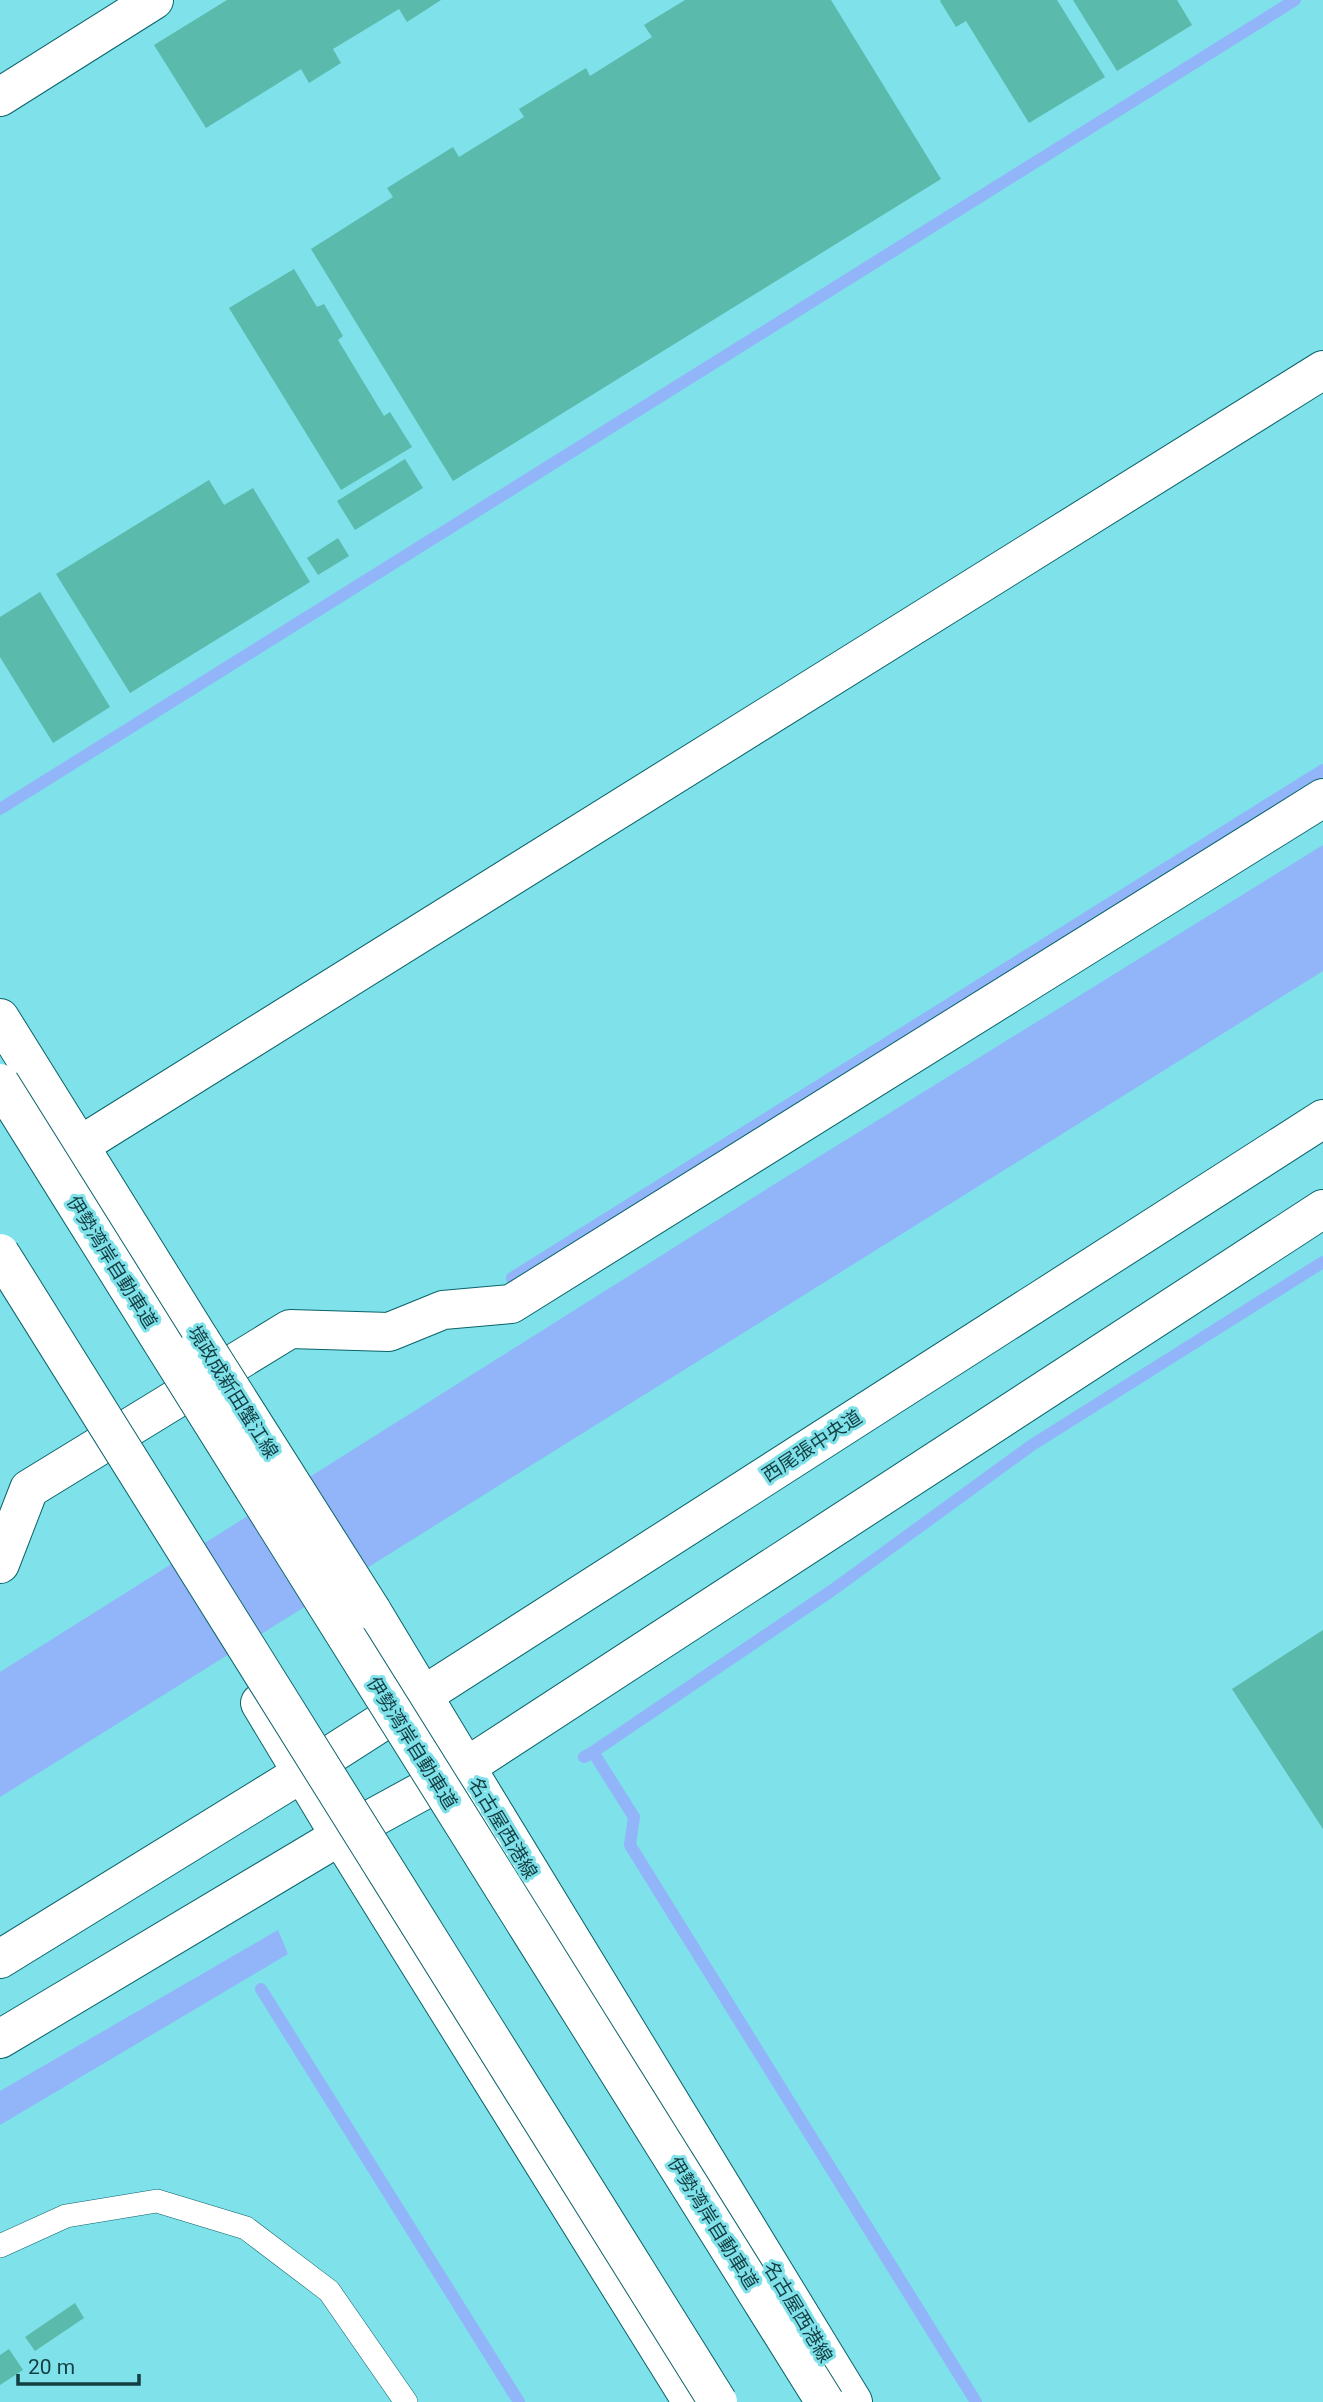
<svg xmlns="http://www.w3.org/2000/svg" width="1323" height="2402" font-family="Roboto,'Noto Sans JP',sans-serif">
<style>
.water{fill:#91b5f8}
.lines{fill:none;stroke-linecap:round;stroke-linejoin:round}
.stream{stroke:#91b5f8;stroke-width:12}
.building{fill:#5abaac}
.lane-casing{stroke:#0a6369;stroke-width:24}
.street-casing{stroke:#0a6369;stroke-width:40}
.secondary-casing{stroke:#0a6369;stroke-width:40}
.primary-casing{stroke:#0a6369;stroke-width:40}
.lane{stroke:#fff;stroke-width:23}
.street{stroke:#fff;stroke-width:38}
.secondary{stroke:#fff;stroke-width:38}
.primary{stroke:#fff;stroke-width:38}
.secondary-bridge-casing{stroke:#0a6369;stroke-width:40;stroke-linecap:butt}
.highway-bridge-casing{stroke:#0a6369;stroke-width:40;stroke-linecap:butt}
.secondary-bridge{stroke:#fff;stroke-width:38}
.highway-bridge{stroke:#fff;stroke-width:38}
.labels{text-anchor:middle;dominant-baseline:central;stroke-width:6;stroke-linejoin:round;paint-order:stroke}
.street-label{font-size:19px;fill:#143f42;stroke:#7fe1ea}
</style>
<rect width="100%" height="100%" fill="#7fe1ea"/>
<!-- water -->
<g class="water">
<path d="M 1323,845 L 1323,971 L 0,1797 L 0,1672 L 778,1182 Z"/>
<path d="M 278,1930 L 288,1954 L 0,2125 L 0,2091 Z"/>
</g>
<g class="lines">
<!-- stream -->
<g class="stream">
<path d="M 0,809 L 1295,0"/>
<path d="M 512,1278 L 1323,770"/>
<path d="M 593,1752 L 834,1589 L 1032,1445 L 1323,1262"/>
<path d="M 584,1757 L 593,1752 L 634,1817 L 630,1845 L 976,2402"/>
<path d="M 261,1989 L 519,2402"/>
</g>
</g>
<!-- building -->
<g class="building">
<path d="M 227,0 L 441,0 L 407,22 L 399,9 L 333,49 L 341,63 L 309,83 L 301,69 L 206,128 L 154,45 Z"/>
<path d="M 685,0 L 831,0 L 941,179 L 453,481 L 311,249 L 393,197 L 387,188 L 453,147 L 459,157 L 524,117 L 519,109 L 586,68 L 590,76 L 652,37 L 644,25 Z"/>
<path d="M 941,0 L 1057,0 L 1105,77 L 1029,123 L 966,21 L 956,27 L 940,1 Z"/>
<path d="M 1073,0 L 1177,0 L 1192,25 L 1117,71 Z"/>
<path d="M 294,269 L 317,307 L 324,304 L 343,336 L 338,340 L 384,416 L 390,412 L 412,447 L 341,490 L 229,308 Z"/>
<path d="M 405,459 L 423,488 L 355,530 L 337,501 Z"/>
<path d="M 209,480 L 224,505 L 253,488 L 310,582 L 130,693 L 56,574 Z"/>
<path d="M 338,538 L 349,556 L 318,575 L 307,558 Z"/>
<path d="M 40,592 L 110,707 L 53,743 L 0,657 L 0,617 Z"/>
<path d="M 1323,1630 L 1323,1829 L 1232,1689 Z"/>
<path d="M 75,2303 L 84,2318 L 35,2351 L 25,2337 Z"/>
<path d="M 9,2349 L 23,2370 L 0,2385 L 0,2355 Z"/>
</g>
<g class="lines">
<defs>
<path id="lane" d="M 0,2246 L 66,2216 L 157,2201 L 246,2228 L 329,2291 L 406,2402"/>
<g id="street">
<path d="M 0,97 L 154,0"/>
<path d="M 79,1146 L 1323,370"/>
<path d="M 0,1564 L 29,1489 L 290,1329 L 389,1332 L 443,1310 L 511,1304 L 1323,798"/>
</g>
<g id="secondary">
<path d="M 0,1018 L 201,1341"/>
<path d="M 372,1611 L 466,1767"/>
<path d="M 0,1959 L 302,1773"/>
<path d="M 0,2039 L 340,1836 L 260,1703"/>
</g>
<g id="primary">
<path d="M 466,1767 L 853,2402"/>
<path d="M 302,1773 L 1323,1119"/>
<path d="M 692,2402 L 340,1836 L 466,1767 L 1323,1209"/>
</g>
</defs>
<!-- lane casing -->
<use href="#lane" class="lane-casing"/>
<!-- street casing -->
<use href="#street" class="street-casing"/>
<!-- secondary casing -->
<use href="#secondary" class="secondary-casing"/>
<!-- primary casing -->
<use href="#primary" class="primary-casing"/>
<!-- lane -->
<use href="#lane" class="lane"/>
<!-- street -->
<use href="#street" class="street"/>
<!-- secondary -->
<use href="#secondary" class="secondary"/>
<!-- primary -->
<use href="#primary" class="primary"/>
<defs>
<path id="secondary-bridge" d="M 201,1341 L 372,1611"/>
<g id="highway-bridge">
<path d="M 0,1083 L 825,2402"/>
<path d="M 0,1253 L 718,2402"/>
</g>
</defs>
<!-- secondary-bridge casing -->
<use href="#secondary-bridge" class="secondary-bridge-casing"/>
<!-- highway-bridge casing -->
<use href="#highway-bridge" class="highway-bridge-casing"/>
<!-- secondary-bridge -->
<use href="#secondary-bridge" class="secondary-bridge"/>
<!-- highway-bridge -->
<use href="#highway-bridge" class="highway-bridge"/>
</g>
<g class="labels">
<!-- street labels -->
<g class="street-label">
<text transform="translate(112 1262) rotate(58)">伊勢湾岸自動車道</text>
<text transform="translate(233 1392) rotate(58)">境政成新田蟹江線</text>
<text transform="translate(812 1446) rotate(-33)">西尾張中央道</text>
<text transform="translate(412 1743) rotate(58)">伊勢湾岸自動車道</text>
<text transform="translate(503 1828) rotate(59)">名古屋西港線</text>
<text transform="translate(713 2223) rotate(58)">伊勢湾岸自動車道</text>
<text transform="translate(798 2312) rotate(59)">名古屋西港線</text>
</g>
</g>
<!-- scale -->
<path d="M18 2374v10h121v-10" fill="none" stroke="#143f42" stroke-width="3.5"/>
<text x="28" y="2374" font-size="21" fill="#143f42" stroke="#7fe1ea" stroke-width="5" paint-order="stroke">20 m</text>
</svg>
